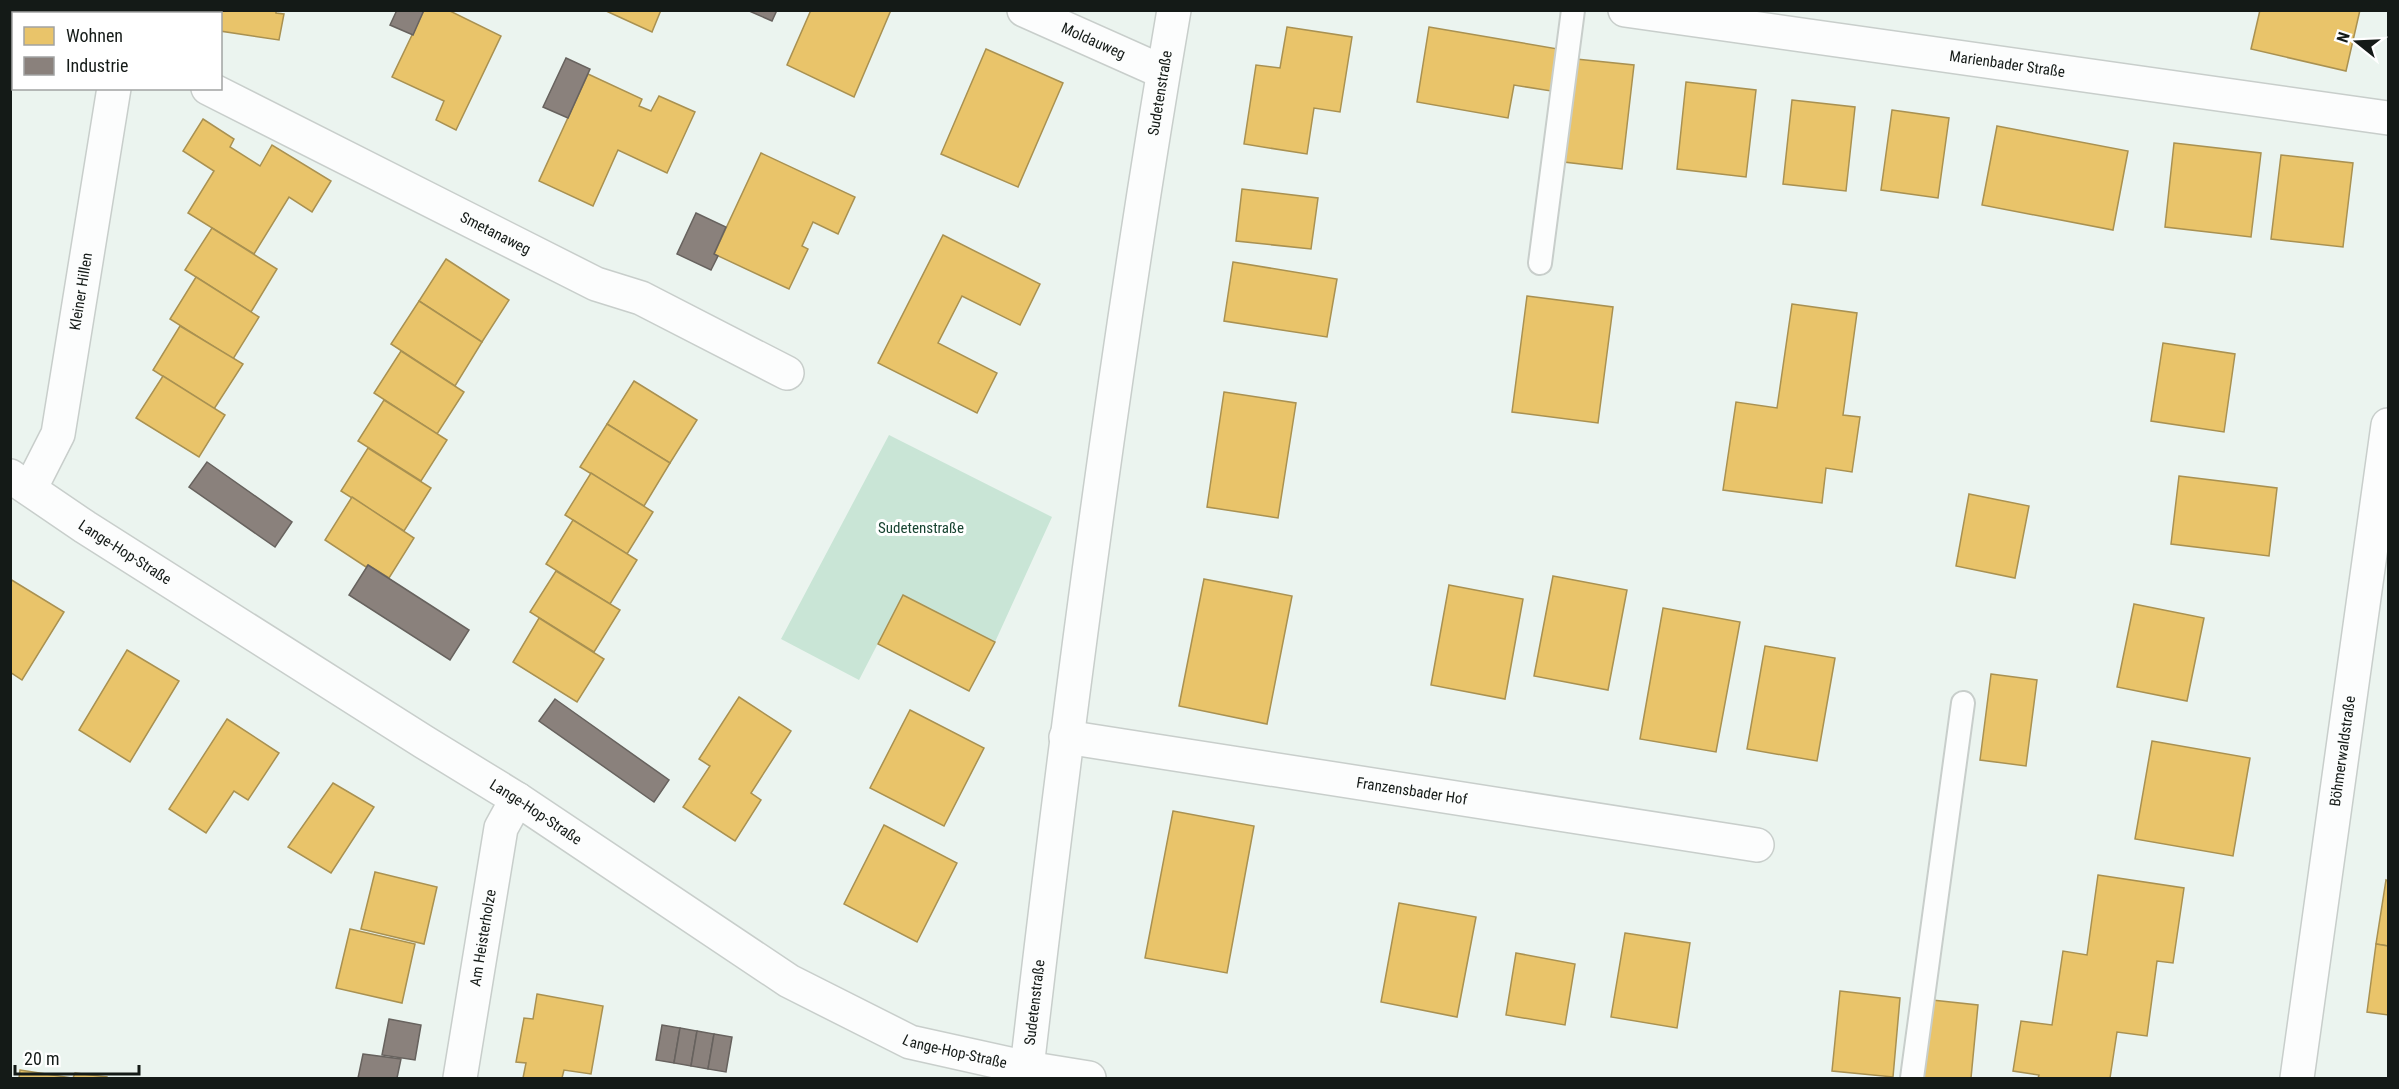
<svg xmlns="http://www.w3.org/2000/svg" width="2399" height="1089" font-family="'Roboto Condensed',sans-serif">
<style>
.green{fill:#c9e5d6}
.homes{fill:#e9c46a;stroke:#a99151;stroke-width:1.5}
.industry{fill:#8a817c;stroke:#67625e;stroke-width:1.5}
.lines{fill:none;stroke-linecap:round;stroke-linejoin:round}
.service-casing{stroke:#c8cecb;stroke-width:26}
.minor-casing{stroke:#c8cecb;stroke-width:36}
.service{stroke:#fcfdfd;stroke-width:22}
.minor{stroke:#fcfdfd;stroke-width:33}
.labels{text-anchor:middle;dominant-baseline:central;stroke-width:6;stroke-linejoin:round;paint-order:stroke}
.street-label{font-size:15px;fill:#141a17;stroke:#fff}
.park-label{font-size:15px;fill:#184431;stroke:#fff}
</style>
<rect width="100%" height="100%" fill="#ebf4ef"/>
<!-- green -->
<path class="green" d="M 889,435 L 1052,517 L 995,642 L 903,595 L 859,680 L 781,639 Z"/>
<!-- homes -->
<g class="homes">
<path d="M 204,10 L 276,10 L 276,13 L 284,14 L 279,40 L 220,31 L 220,14 L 203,14 Z"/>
<path d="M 424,10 L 448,10 L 501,36 L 456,130 L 436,120 L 444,101 L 392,77 Z"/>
<path d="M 604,10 L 661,10 L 652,32 Z"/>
<path d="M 811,10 L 891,10 L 854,97 L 787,65 Z"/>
<path d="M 2260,10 L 2360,10 L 2346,71 L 2251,49 Z"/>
<path d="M 1287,27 L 1352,37 L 1340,112 L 1314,108 L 1307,154 L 1244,144 L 1256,65 L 1280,68 Z"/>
<path d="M 1429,27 L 1558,49 L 1551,91 L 1514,85 L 1508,118 L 1417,102 Z"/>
<path d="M 986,49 L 1063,83 L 1018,187 L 941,154 Z"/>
<path d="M 1576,59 L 1634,65 L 1622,169 L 1564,162 Z"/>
<path d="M 588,74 L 642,99 L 639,106 L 651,111 L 659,96 L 695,112 L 667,173 L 618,150 L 593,206 L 539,181 Z"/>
<path d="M 1686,82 L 1756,90 L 1746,177 L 1677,169 Z"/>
<path d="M 1792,100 L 1855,107 L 1846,191 L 1783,184 Z"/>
<path d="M 1892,110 L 1949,118 L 1938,198 L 1881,190 Z"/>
<path d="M 203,119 L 234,139 L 230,147 L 260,166 L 272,145 L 331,181 L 312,212 L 289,197 L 254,254 L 188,213 L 214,171 L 183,151 Z"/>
<path d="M 1997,126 L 2128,151 L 2113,230 L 1982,205 Z"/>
<path d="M 2174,143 L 2261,153 L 2251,237 L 2165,227 Z"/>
<path d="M 761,153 L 855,197 L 838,234 L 813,222 L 802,246 L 808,249 L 789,289 L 714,254 Z"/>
<path d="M 2281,155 L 2353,163 L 2343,247 L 2271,239 Z"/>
<path d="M 1242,189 L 1318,198 L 1311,249 L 1236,241 Z"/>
<path d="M 212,228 L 277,269 L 251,312 L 185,270 Z"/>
<path d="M 943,235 L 1040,284 L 1020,325 L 962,296 L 938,343 L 997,373 L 977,413 L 878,363 Z"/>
<path d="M 446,259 L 509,300 L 482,342 L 419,301 Z"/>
<path d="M 1233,262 L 1337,279 L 1327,337 L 1224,321 Z"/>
<path d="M 196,277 L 259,317 L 233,359 L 170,319 Z"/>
<path d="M 1527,296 L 1613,307 L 1598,423 L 1512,412 Z"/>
<path d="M 419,301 L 482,342 L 455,386 L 391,344 Z"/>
<path d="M 1792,304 L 1857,313 L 1843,415 L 1860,417 L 1852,472 L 1826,468 L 1822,503 L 1723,490 L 1736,402 L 1777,408 Z"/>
<path d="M 180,326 L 243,364 L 214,409 L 153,370 Z"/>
<path d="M 2163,343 L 2235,354 L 2224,432 L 2151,421 Z"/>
<path d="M 401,351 L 464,392 L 437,434 L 374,393 Z"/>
<path d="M 163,376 L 225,415 L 199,457 L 136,418 Z"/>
<path d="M 634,381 L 697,420 L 670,463 L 607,424 Z"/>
<path d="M 1224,392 L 1296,403 L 1278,518 L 1207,507 Z"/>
<path d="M 384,400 L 447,440 L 421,481 L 358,441 Z"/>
<path d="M 607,424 L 670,463 L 644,506 L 580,467 Z"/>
<path d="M 368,448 L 431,488 L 404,531 L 341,491 Z"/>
<path d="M 591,473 L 653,512 L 627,554 L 565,515 Z"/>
<path d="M 2179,476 L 2277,488 L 2269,556 L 2171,544 Z"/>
<path d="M 1969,494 L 2029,506 L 2015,578 L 1956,566 Z"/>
<path d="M 352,497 L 414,538 L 389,578 L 368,565 L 366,567 L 325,540 Z"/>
<path d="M 573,520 L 637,560 L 610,604 L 546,564 Z"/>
<path d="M 556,571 L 620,610 L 594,652 L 530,612 Z"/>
<path d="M 1553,576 L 1627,590 L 1608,690 L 1534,676 Z"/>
<path d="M 10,579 L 64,612 L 22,680 L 10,672 Z"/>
<path d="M 1204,579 L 1292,596 L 1267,724 L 1179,706 Z"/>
<path d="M 1449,585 L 1523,599 L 1505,699 L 1431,685 Z"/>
<path d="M 903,595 L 995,642 L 969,691 L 878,644 Z"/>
<path d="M 2134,604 L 2204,618 L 2187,701 L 2117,687 Z"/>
<path d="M 1663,608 L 1740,622 L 1716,752 L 1640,739 Z"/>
<path d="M 539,618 L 604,659 L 577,702 L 513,662 Z"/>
<path d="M 1765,646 L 1835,658 L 1817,761 L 1747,749 Z"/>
<path d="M 127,650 L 179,681 L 130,762 L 79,730 Z"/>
<path d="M 1991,674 L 2037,680 L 2026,766 L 1980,760 Z"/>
<path d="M 739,697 L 791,731 L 751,793 L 761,800 L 735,841 L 683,807 L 710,766 L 699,759 Z"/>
<path d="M 910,710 L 984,748 L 944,826 L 870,788 Z"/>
<path d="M 227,719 L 279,753 L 248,800 L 234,791 L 206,833 L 169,809 Z"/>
<path d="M 2152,741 L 2250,758 L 2233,856 L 2135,839 Z"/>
<path d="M 333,783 L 374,807 L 331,873 L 288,847 Z"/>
<path d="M 1173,811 L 1254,826 L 1227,973 L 1145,958 Z"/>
<path d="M 884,825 L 957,863 L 917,942 L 844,904 Z"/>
<path d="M 375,872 L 437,887 L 424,944 L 361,929 Z"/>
<path d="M 2098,875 L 2184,888 L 2173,963 L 2157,961 L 2147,1036 L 2117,1032 L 2110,1078 L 2038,1078 L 2039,1075 L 2013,1071 L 2021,1021 L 2052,1025 L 2063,951 L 2087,955 Z"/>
<path d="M 2386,880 L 2388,881 L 2388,946 L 2376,944 Z"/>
<path d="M 1399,903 L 1476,917 L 1457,1017 L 1381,1002 Z"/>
<path d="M 350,929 L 415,944 L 402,1003 L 336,988 Z"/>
<path d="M 1625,933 L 1690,943 L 1677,1028 L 1611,1017 Z"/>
<path d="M 2376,944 L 2388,946 L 2388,1015 L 2367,1012 Z"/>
<path d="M 1516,953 L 1575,964 L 1565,1025 L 1506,1015 Z"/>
<path d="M 1840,991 L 1900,998 L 1893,1077 L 1832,1071 Z"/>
<path d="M 537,994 L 603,1006 L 591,1074 L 564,1070 L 562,1078 L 523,1078 L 526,1063 L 516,1062 L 524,1018 L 533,1019 Z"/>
<path d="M 1932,1000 L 1978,1005 L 1971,1078 L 1924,1078 Z"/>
<path d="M 20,1070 L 72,1078 L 19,1078 Z"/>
<path d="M 75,1073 L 107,1077 L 107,1078 L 73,1078 Z"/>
</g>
<!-- industry -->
<g class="industry">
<path d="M 397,10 L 424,10 L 413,35 L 390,25 Z"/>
<path d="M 747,10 L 777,10 L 772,21 Z"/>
<path d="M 566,58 L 590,69 L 568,118 L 543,107 Z"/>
<path d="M 696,213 L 726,227 L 714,254 L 718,256 L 711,270 L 677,254 Z"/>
<path d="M 207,462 L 292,522 L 275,547 L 189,487 Z"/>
<path d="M 368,565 L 469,630 L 450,660 L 349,595 Z"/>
<path d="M 555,699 L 669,780 L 654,802 L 539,721 Z"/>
<path d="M 389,1019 L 421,1025 L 415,1060 L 382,1055 Z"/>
<path d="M 662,1025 L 680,1028 L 674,1063 L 656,1060 Z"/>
<path d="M 680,1028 L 697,1031 L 691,1066 L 674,1063 Z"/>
<path d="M 697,1031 L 714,1034 L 708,1069 L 691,1066 Z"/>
<path d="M 714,1034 L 732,1037 L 726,1072 L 708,1069 Z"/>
<path d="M 363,1054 L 401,1059 L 397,1078 L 358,1078 Z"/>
</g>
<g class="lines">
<defs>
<g id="service">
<path d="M 1540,263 L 1573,10"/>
<path d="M 1912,1078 L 1963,703"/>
</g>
<g id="minor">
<path id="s1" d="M 1024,10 L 1163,72"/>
<path id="s2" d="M 1625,10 L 2388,118"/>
<path d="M 126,14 L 126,10"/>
<path id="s3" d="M 208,88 L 596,284 L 641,298 L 787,373"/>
<path id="s4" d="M 10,476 L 85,527 L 424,742 L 517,799 L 789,981 L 910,1042 L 1027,1068 L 1089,1078"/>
<path id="s5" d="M 30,489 L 58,434 L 114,88"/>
<path id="s6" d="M 1066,737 L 1757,845"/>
<path id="s7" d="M 1027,1068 C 1068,714 1114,361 1174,10"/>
<path id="s8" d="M 460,1078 L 501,828 L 517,799"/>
<path id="s9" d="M 2297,1078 L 2388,425"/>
</g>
</defs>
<!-- service casing -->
<use href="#service" class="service-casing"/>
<!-- minor casing -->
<use href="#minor" class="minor-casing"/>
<!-- service -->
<use href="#service" class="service"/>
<!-- minor -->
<use href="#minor" class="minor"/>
</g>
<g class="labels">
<!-- street labels -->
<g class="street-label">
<text stroke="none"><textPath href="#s1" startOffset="76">Moldauweg</textPath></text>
<text stroke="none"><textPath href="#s2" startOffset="386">Marienbader Straße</textPath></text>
<text stroke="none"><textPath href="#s7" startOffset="984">Sudetenstraße</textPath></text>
<text stroke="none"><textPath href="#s3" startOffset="322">Smetanaweg</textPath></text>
<text stroke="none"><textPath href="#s5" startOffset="206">Kleiner Hillen</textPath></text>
<text stroke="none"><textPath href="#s4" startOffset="138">Lange-Hop-Straße</textPath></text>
<text stroke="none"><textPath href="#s9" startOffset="330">Böhmerwaldstraße</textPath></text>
<text stroke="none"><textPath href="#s6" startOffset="350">Franzensbader Hof</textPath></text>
<text stroke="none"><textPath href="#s4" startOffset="624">Lange-Hop-Straße</textPath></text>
<text stroke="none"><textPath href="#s8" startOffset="142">Am Heisterholze</textPath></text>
<text stroke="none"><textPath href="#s7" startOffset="66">Sudetenstraße</textPath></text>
<text stroke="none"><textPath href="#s4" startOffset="1110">Lange-Hop-Straße</textPath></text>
</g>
<!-- park labels -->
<g class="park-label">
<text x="921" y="528">Sudetenstraße</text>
</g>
</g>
<!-- border -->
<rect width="2399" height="1089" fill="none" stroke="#141a17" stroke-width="24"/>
<!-- legend -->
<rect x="12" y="12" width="210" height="78" fill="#ffffff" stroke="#a1a3a2" stroke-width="1.5"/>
<rect x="24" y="27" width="30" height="18" fill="#e9c46a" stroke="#a1a3a2" stroke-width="1.5"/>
<text x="66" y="42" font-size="18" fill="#141a17">Wohnen</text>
<rect x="24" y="57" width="30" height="18" fill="#8a817c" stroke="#a1a3a2" stroke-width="1.5"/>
<text x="66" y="72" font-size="18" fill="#141a17">Industrie</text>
<!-- north arrow -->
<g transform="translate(2357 42) rotate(288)" stroke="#ffffff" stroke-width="4.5" paint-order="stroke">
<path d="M0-4.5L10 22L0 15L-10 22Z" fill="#141a17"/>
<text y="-9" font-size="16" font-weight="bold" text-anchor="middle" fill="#141a17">N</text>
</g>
<!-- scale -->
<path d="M15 1065v9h124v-9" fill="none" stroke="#141a17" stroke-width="3"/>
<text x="24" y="1065" font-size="18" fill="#141a17" stroke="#ffffff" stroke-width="4.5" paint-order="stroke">20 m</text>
</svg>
